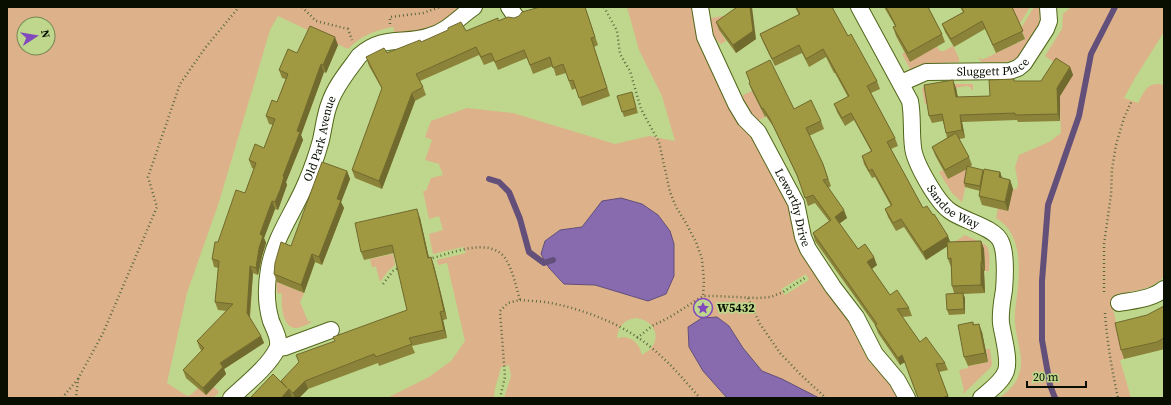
<svg xmlns="http://www.w3.org/2000/svg" width="1171" height="405" font-family="'Source Serif 4',serif">
<style>
.green{fill:#ddb18a;fill-rule:evenodd}
.water{fill:#886aaf;stroke:#624f7a}
.lines{fill:none;stroke-linecap:round;stroke-linejoin:round}
.stream{stroke:#624f7a;stroke-width:6}
.minor-casing{stroke:#51661a;stroke-width:18}
.path{stroke:#5a6a3f;stroke-width:2.5;stroke-dasharray:1 3;stroke-linecap:butt}
.minor{stroke:#fff;stroke-width:16}
.wall{fill:#8a8339}
.shaded-wall{fill:#716a2e}
.building{fill:#a19842;stroke:#716a2e}
.labels{text-anchor:middle;dominant-baseline:central;stroke-width:3.5;stroke-linejoin:round;paint-order:stroke}
.street-label{font-size:12px;fill:#080f00;stroke:#bed78c}
.poi-label{font-size:12px;font-weight:bold;fill:#080f00;stroke:#bed78c;text-anchor:start}
</style>
<rect width="100%" height="100%" fill="#bed78c"/>
<!-- green -->
<g class="green">
<path d="M 7,7 L 462,7 C 438,28 425,31 395,33 L 393,27 C 376,30 360,36 348,49 L 278,16 L 270,30 L 219,202 L 187,293 L 167,383 L 187,396 L 192,394 L 198,388 L 214,387 L 219,392 L 213,398 L 7,398 ZM 24,24 L 48,24 L 48,48 L 24,48 Z"/>
<path d="M 627,7 L 695,7 L 749,131 L 791,211 L 796,243 L 851,322 L 855,334 L 869,362 L 885,376 L 901,398 L 819,398 L 782,379 L 762,371 L 743,348 L 729,326 L 723,395 L 727,398 L 504,398 L 511,376 L 509,365 L 501,367 C 499,378 494,387 494,398 L 387,398 L 429,377 L 451,361 L 465,341 L 447,263 L 438,265 L 437,260 L 466,253 L 463,247 L 433,254 L 429,234 L 443,230 L 439,216 L 429,219 L 423,191 L 426,191 L 431,178 L 443,175 L 439,164 L 425,160 L 432,140 L 425,137 L 431,121 L 467,108 L 513,113 L 615,144 L 649,136 L 675,141 L 662,96 L 639,50 ZM 602,201 L 674,244 L 674,276 L 648,301 L 595,285 L 563,283 L 549,268 L 541,253 L 545,241 L 559,230 L 582,227 ZM 806,274 L 809,280 L 785,295 L 781,289 ZM 635,318 C 659,320 663,345 642,355 C 639,343 631,335 617,338 C 618,326 624,320 635,318 Z"/>
<path d="M 1012,7 L 1030,7 L 1019,25 L 1012,9 Z"/>
<path d="M 1034,7 L 1039,7 L 1040,9 L 1039,24 L 1017,58 C 1007,64 993,62 981,62 L 978,57 L 981,59 L 984,59 L 1025,39 L 1021,28 Z"/>
<path d="M 1071,7 L 1164,7 L 1164,32 L 1135,78 L 1124,98 L 1138,103 C 1145,91 1147,81 1164,85 L 1164,276 C 1153,290 1133,291 1117,294 L 1117,298 L 1111,299 L 1124,359 L 1120,360 L 1131,398 L 1000,398 C 1008,391 1016,385 1019,374 C 1025,358 1016,340 1015,323 C 1014,311 1017,299 1018,286 C 1020,262 1020,232 996,218 L 998,208 L 1008,211 L 1013,189 L 1017,189 L 1018,183 L 1015,167 L 1019,155 L 1049,142 L 1061,133 L 1059,86 L 1072,75 L 1045,56 L 1062,29 L 1063,14 Z"/>
<path d="M 735,14 L 719,30 L 726,41 L 721,44 C 713,38 708,28 711,18 Z"/>
<path d="M 953,46 L 959,58 L 959,62 L 925,64 L 911,71 L 902,54 L 905,52 L 937,47 L 940,51 L 944,51 Z"/>
<path d="M 930,84 L 973,84 L 973,91 L 970,87 L 967,86 L 927,93 L 929,104 L 925,104 L 922,89 L 924,87 Z"/>
<path d="M 752,91 L 765,117 L 757,121 C 750,114 742,106 743,95 Z"/>
<path d="M 967,168 L 969,171 L 962,202 L 952,193 L 939,172 L 943,170 L 948,179 Z"/>
<path d="M 965,235 L 986,245 C 991,252 989,262 989,271 L 985,271 L 984,249 L 953,243 Z"/>
<path d="M 393,254 L 395,265 L 388,271 L 380,282 L 376,267 L 372,267 L 370,259 Z"/>
<path d="M 276,275 L 279,283 L 304,293 L 300,302 L 307,319 L 308,321 L 312,322 C 308,324 302,327 297,328 C 282,329 281,304 282,294 L 277,293 Z"/>
<path d="M 986,349 L 990,349 L 992,363 L 991,367 L 962,395 L 964,390 L 959,370 L 968,368 L 968,366 L 988,362 Z"/>
</g>
<!-- water -->
<g class="water">
<path d="M 621,198 L 642,204 L 658,215 L 670,231 L 674,244 L 674,276 L 666,294 L 648,301 L 595,285 L 564,284 L 549,268 L 541,254 L 545,241 L 560,230 L 582,227 L 602,201 Z"/>
<path d="M 717,317 L 729,326 L 743,348 L 762,371 L 782,379 L 819,398 L 727,398 L 703,371 L 689,347 L 688,327 L 702,318 Z"/>
</g>
<g class="lines">
<!-- stream -->
<g class="stream">
<path d="M 489,179 L 499,182 L 509,192 L 520,219 L 529,252 L 544,263 L 553,260"/>
<path d="M 1055,398 L 1050,385 L 1042,340 L 1042,281 L 1048,205 L 1079,116 L 1091,54 L 1115,7"/>
</g>
<defs>
<g id="minor">
<path d="M 509,7 L 516,17"/>
<path id="s1" d="M 700,7 L 705,37 L 736,104 L 745,119 L 758,132 L 796,203 L 803,237 L 808,249 L 833,287 L 856,317 L 875,354 L 897,380 L 907,398"/>
<path id="s2" d="M 859,7 L 910,101 C 913,117 911,132 913,147 C 914,162 937,202 950,211 C 963,221 995,227 1001,242 C 1006,253 1005,278 1004,290 C 1002,302 1000,312 1001,323 C 1003,337 1010,359 1006,371 C 1002,382 990,390 981,398"/>
<path id="s3" d="M 901,83 L 926,72 L 1010,71 L 1018,68 L 1024,63 L 1046,29 L 1049,21 L 1048,7"/>
<path d="M 1119,303 C 1135,300 1152,299 1164,289"/>
<path d="M 278,348 L 285,347 L 331,330"/>
<path id="s4" d="M 231,398 C 245,385 269,366 277,349 C 281,340 274,329 271,321 C 266,305 266,286 269,269 C 274,238 294,212 306,183 C 312,169 317,155 321,140 C 324,127 325,114 330,102 C 336,85 349,70 359,56 C 383,34 404,45 430,36 C 448,31 459,17 474,7"/>
</g>
</defs>
<!-- minor casing -->
<use href="#minor" class="minor-casing"/>
<!-- path -->
<g class="path">
<path d="M 302,7 L 316,21 L 348,29 L 352,40"/>
<path d="M 604,7 L 617,31 L 620,54 L 630,71 L 641,109 L 659,142 L 670,192 L 676,207 L 686,223 L 696,242 L 702,259 L 704,281 L 703,296"/>
<path d="M 390,24 L 390,17 L 423,13 L 440,7"/>
<path d="M 429,259 C 450,254 489,236 505,258 C 513,270 516,287 520,300 L 508,303 L 500,311 L 505,377 L 500,398"/>
<path d="M 383,284 L 393,271 L 401,266"/>
<path d="M 1104,292 L 1104,244 L 1111,195 L 1112,169 L 1116,145 L 1124,118 L 1132,100"/>
<path d="M 748,298 L 760,324 L 780,353 L 802,376 L 826,398"/>
<path d="M 520,300 C 530,301 541,301 551,303 C 586,310 625,325 653,349 C 671,364 685,381 700,398"/>
<path d="M 1105,313 C 1107,342 1112,370 1118,398"/>
<path d="M 637,338 L 652,326 L 670,317 L 703,296 L 714,296 L 757,298 L 771,297 L 783,292 L 805,278"/>
<path d="M 78,379 L 103,333 L 157,207 L 148,177 L 180,84 L 205,48 L 239,7"/>
<path d="M 62,398 L 78,379 L 76,398"/>
</g>
<!-- minor -->
<use href="#minor" class="minor"/>
</g>
<!-- wall -->
<g class="wall">
<path d="M 585,7 L 598,45 L 594,47 L 610,96 L 582,106 L 576,88 L 572,90 L 566,73 L 556,76 L 553,66 L 533,74 L 527,58 L 498,70 L 494,61 L 484,65 L 479,55 L 420,81 L 423,87 L 426,95 L 415,101 L 382,189 L 355,178 L 352,170 L 382,89 L 369,66 L 366,57 L 387,53 L 421,42 L 466,31 L 498,21 Z"/>
<path d="M 795,7 L 832,7 L 848,36 L 877,81 L 880,89 L 871,93 L 895,138 L 898,146 L 891,149 L 923,208 L 950,242 L 981,241 L 984,249 L 985,271 L 984,271 L 985,293 L 963,294 L 965,298 L 965,314 L 949,315 L 947,310 L 954,293 L 952,286 L 951,267 L 948,259 L 947,246 L 926,260 L 904,227 L 896,231 L 888,217 L 885,209 L 891,206 L 875,177 L 872,178 L 864,164 L 862,156 L 871,151 L 854,120 L 845,126 L 837,112 L 834,104 L 848,97 L 835,73 L 834,73 L 826,57 L 809,67 L 802,53 L 775,66 L 763,42 L 760,34 L 799,15 Z"/>
<path d="M 884,7 L 928,7 L 942,34 L 945,42 L 910,62 L 896,36 L 893,27 L 895,26 Z"/>
<path d="M 960,7 L 1012,7 L 1025,39 L 996,53 L 985,29 L 954,47 L 945,32 L 942,24 L 963,12 Z"/>
<path d="M 716,22 L 756,39 L 736,53 L 719,30 Z"/>
<path d="M 338,45 L 326,73 L 324,72 L 301,135 L 303,140 L 286,182 L 287,185 L 278,210 L 275,209 L 264,238 L 266,243 L 262,256 L 258,275 L 253,273 L 250,318 L 261,336 L 264,343 L 224,369 L 226,374 L 206,395 L 186,378 L 183,370 L 202,351 L 200,349 L 197,341 L 227,311 L 218,310 L 215,302 L 218,268 L 214,267 L 212,259 L 218,242 L 245,193 L 254,169 L 252,168 L 249,160 L 264,148 L 273,125 L 269,124 L 266,116 L 277,102 L 286,79 L 282,78 L 279,70 L 297,53 Z"/>
<path d="M 1070,67 L 1073,75 L 1060,96 L 1060,121 L 1018,122 L 1017,120 L 962,122 L 965,138 L 959,139 L 969,157 L 972,165 L 970,167 L 983,170 L 984,171 L 1000,172 L 1002,178 L 1010,180 L 1013,189 L 1008,211 L 982,205 L 979,196 L 980,191 L 965,187 L 964,183 L 967,169 L 948,179 L 935,155 L 932,147 L 947,138 L 946,133 L 943,121 L 932,123 L 929,116 L 956,88 L 958,97 L 990,96 L 1015,81 L 1041,81 Z"/>
<path d="M 746,72 L 794,109 L 821,121 L 824,129 L 809,136 L 823,164 L 831,186 L 828,188 L 847,218 L 839,224 L 858,249 L 877,265 L 872,269 L 890,295 L 909,308 L 912,316 L 902,317 L 920,342 L 945,363 L 948,370 L 939,372 L 949,398 L 918,398 L 905,362 L 900,365 L 878,333 L 875,325 L 815,241 L 813,233 L 829,221 L 815,203 L 808,206 L 800,182 L 773,126 L 766,116 L 765,117 L 752,91 L 749,83 L 750,83 Z"/>
<path d="M 617,96 L 633,96 L 638,113 L 624,117 Z"/>
<path d="M 347,171 L 350,179 L 341,202 L 344,208 L 322,265 L 315,262 L 304,293 L 277,282 L 274,274 L 291,246 Z"/>
<path d="M 420,218 L 429,258 L 431,257 L 434,266 L 441,293 L 447,319 L 443,320 L 447,338 L 412,346 L 415,353 L 379,366 L 378,363 L 308,389 L 299,398 L 292,398 L 281,382 L 335,341 L 407,310 L 394,253 L 364,260 L 361,252 Z"/>
<path d="M 1164,306 L 1164,349 L 1161,350 L 1124,359 L 1121,350 Z"/>
<path d="M 973,322 L 974,325 L 982,332 L 988,362 L 968,366 L 964,357 Z"/>
</g>
<!-- shaded-wall -->
<g class="shaded-wall">
<path d="M 750,7 L 752,7 L 756,39 L 736,53 L 733,45 Z"/>
<path d="M 335,37 L 338,45 L 326,73 L 323,65 Z"/>
<path d="M 321,64 L 324,72 L 301,135 L 303,140 L 286,182 L 287,185 L 278,210 L 275,202 L 283,176 L 297,131 Z"/>
<path d="M 1070,67 L 1073,75 L 1060,96 L 1060,121 L 1058,114 L 1057,88 Z"/>
<path d="M 953,80 L 956,88 L 959,105 L 956,97 Z"/>
<path d="M 412,93 L 415,101 L 382,189 L 379,181 Z"/>
<path d="M 960,115 L 962,122 L 965,138 L 962,130 Z"/>
<path d="M 983,170 L 985,174 L 981,191 L 980,186 Z"/>
<path d="M 347,171 L 350,179 L 341,202 L 344,208 L 322,265 L 319,257 L 337,199 Z"/>
<path d="M 1000,172 L 1003,181 L 999,177 Z"/>
<path d="M 1010,180 L 1013,189 L 1008,211 L 1005,202 Z"/>
<path d="M 272,201 L 275,209 L 264,238 L 266,243 L 262,256 L 258,275 L 256,268 L 259,248 L 260,234 Z"/>
<path d="M 417,209 L 420,218 L 431,267 L 428,258 Z"/>
<path d="M 844,210 L 847,218 L 837,225 L 835,217 Z"/>
<path d="M 948,236 L 951,244 L 926,260 L 923,252 Z"/>
<path d="M 981,241 L 984,249 L 985,271 L 982,262 Z"/>
<path d="M 312,254 L 315,262 L 304,293 L 301,285 Z"/>
<path d="M 431,257 L 434,266 L 447,319 L 444,311 Z"/>
<path d="M 874,257 L 877,265 L 870,270 L 867,262 Z"/>
<path d="M 981,262 L 984,271 L 985,293 L 981,285 Z"/>
<path d="M 250,266 L 253,273 L 249,321 L 247,313 Z"/>
<path d="M 963,293 L 965,298 L 965,314 L 964,309 Z"/>
<path d="M 440,312 L 443,320 L 447,338 L 444,330 Z"/>
<path d="M 979,324 L 982,332 L 988,362 L 985,353 Z"/>
<path d="M 261,336 L 264,343 L 224,369 L 226,374 L 206,395 L 203,388 L 220,363 Z"/>
<path d="M 902,355 L 905,362 L 900,365 L 898,358 Z"/>
<path d="M 305,381 L 308,389 L 299,398 L 295,398 L 293,393 Z"/>
<path d="M 289,389 L 292,398 L 281,398 Z"/>
</g>
<!-- building -->
<g class="building">
<path d="M 540,7 L 585,7 L 595,37 L 591,38 L 607,88 L 579,98 L 573,80 L 569,81 L 563,64 L 553,68 L 550,57 L 530,65 L 524,50 L 495,62 L 491,53 L 481,57 L 476,47 L 416,74 L 423,87 L 412,93 L 379,181 L 352,170 L 382,88 L 366,57 L 384,48 L 387,53 L 420,40 L 421,42 L 448,30 L 448,28 L 450,27 L 461,22 L 466,31 L 498,18 L 498,21 L 508,17 L 514,18 L 519,16 L 522,12 Z"/>
<path d="M 737,7 L 750,7 L 753,31 L 733,45 L 716,22 Z"/>
<path d="M 796,7 L 832,7 L 848,36 L 851,34 L 877,81 L 867,86 L 895,138 L 887,142 L 923,208 L 927,206 L 933,215 L 934,214 L 948,236 L 923,252 L 901,219 L 893,223 L 885,209 L 892,205 L 872,169 L 869,171 L 862,156 L 872,151 L 851,113 L 842,118 L 834,104 L 849,96 L 832,65 L 823,49 L 806,59 L 799,45 L 772,59 L 760,34 L 800,14 Z"/>
<path d="M 886,7 L 928,7 L 942,34 L 908,53 L 893,27 L 896,26 Z"/>
<path d="M 961,7 L 1012,7 L 1023,31 L 993,45 L 982,21 L 951,39 L 942,24 L 964,12 Z"/>
<path d="M 310,26 L 335,37 L 323,65 L 321,64 L 297,131 L 300,132 L 283,176 L 284,177 L 280,190 L 275,202 L 272,201 L 260,234 L 263,236 L 259,248 L 256,268 L 250,266 L 247,313 L 261,336 L 220,363 L 223,367 L 203,388 L 183,370 L 204,348 L 197,341 L 233,304 L 215,302 L 219,261 L 212,259 L 215,242 L 218,242 L 236,190 L 245,193 L 256,163 L 249,160 L 255,144 L 264,148 L 275,119 L 266,116 L 272,100 L 277,102 L 288,74 L 279,70 L 288,49 L 297,53 Z"/>
<path d="M 1056,58 L 1070,67 L 1057,88 L 1058,114 L 1015,115 L 1015,113 L 960,115 L 962,130 L 946,133 L 942,114 L 929,116 L 924,85 L 953,80 L 956,97 L 990,96 L 989,80 L 1014,79 L 1014,81 L 1041,81 Z"/>
<path d="M 770,60 L 794,109 L 811,100 L 821,121 L 806,128 L 823,164 L 828,179 L 823,180 L 844,210 L 835,217 L 858,249 L 865,244 L 874,257 L 867,262 L 890,295 L 897,290 L 909,308 L 897,309 L 920,342 L 926,337 L 945,363 L 936,364 L 948,396 L 942,398 L 918,398 L 902,355 L 898,358 L 875,325 L 877,324 L 813,233 L 831,220 L 813,195 L 805,198 L 797,175 L 770,119 L 763,108 L 762,109 L 749,83 L 750,82 L 746,72 Z"/>
<path d="M 632,92 L 636,108 L 622,112 L 617,96 Z"/>
<path d="M 956,133 L 969,157 L 945,170 L 932,147 Z"/>
<path d="M 322,162 L 347,171 L 337,199 L 341,200 L 319,257 L 312,254 L 301,285 L 274,274 L 275,263 L 281,242 L 291,246 Z"/>
<path d="M 967,166 L 983,170 L 980,186 L 964,183 Z"/>
<path d="M 984,169 L 1000,172 L 999,177 L 1010,180 L 1005,202 L 979,196 Z"/>
<path d="M 417,209 L 428,258 L 431,257 L 438,284 L 444,311 L 440,312 L 444,330 L 409,338 L 412,344 L 376,357 L 374,354 L 305,381 L 293,393 L 289,389 L 281,398 L 250,398 L 273,374 L 287,388 L 281,381 L 299,362 L 296,355 L 335,341 L 333,337 L 407,310 L 392,245 L 361,252 L 355,223 Z"/>
<path d="M 981,241 L 982,262 L 981,262 L 981,285 L 952,286 L 951,258 L 948,259 L 947,242 Z"/>
<path d="M 963,293 L 964,309 L 947,310 L 946,294 Z"/>
<path d="M 1164,306 L 1164,338 L 1157,342 L 1121,350 L 1115,323 L 1147,315 Z"/>
<path d="M 973,322 L 973,325 L 979,324 L 985,353 L 964,357 L 958,325 Z"/>
</g>
<!-- icons -->
<defs>
<symbol id="sight-ring" viewBox="-11 -11 22 22"><circle r="9.5" fill="#bed78c" stroke="#8248be" stroke-width="1.5"/><path d="M0-6L1.8-2.2L6-1.7L2.9 1.2L3.7 5.4L0 3.3L-3.7 5.4L-2.9 1.2L-6-1.7L-1.8-2.2Z" fill="#8248be"/></symbol>
</defs>
<g fill-rule="evenodd">
<use href="#sight-ring" x="692" y="297" width="22" height="22"/>
</g>
<g class="labels">
<!-- street labels -->
<g class="street-label">
<text stroke="none"><textPath href="#s3" startOffset="95">Sluggett Place</textPath></text>
<text stroke="none"><textPath href="#s4" startOffset="290">Old Park Avenue</textPath></text>
<text stroke="none"><textPath href="#s2" startOffset="228">Sandoe Way</textPath></text>
<text stroke="none"><textPath href="#s1" startOffset="224">Leworthy Drive</textPath></text>
</g>
<!-- poi labels -->
<g class="poi-label">
<text x="717" y="308">W5432</text>
</g>
</g>
<!-- border -->
<rect width="1171" height="405" fill="none" stroke="#080f00" stroke-width="16"/>
<!-- north arrow -->
<g transform="translate(36 36) rotate(78)"><circle r="19" fill="#bed78c" stroke="#758754"/>
<path d="M0-3L7 15L0 10L-7 15Z" fill="#8248be"/>
<text y="-6" font-size="11" font-weight="bold" text-anchor="middle" fill="#080f00">N</text>
</g>
<!-- scale -->
<path d="M1027 381v6h59v-6" fill="none" stroke="#080f00" stroke-width="2"/>
<text x="1033" y="381" font-size="12" fill="#080f00" stroke="#bed78c" stroke-width="3" paint-order="stroke">20 m</text>
</svg>
